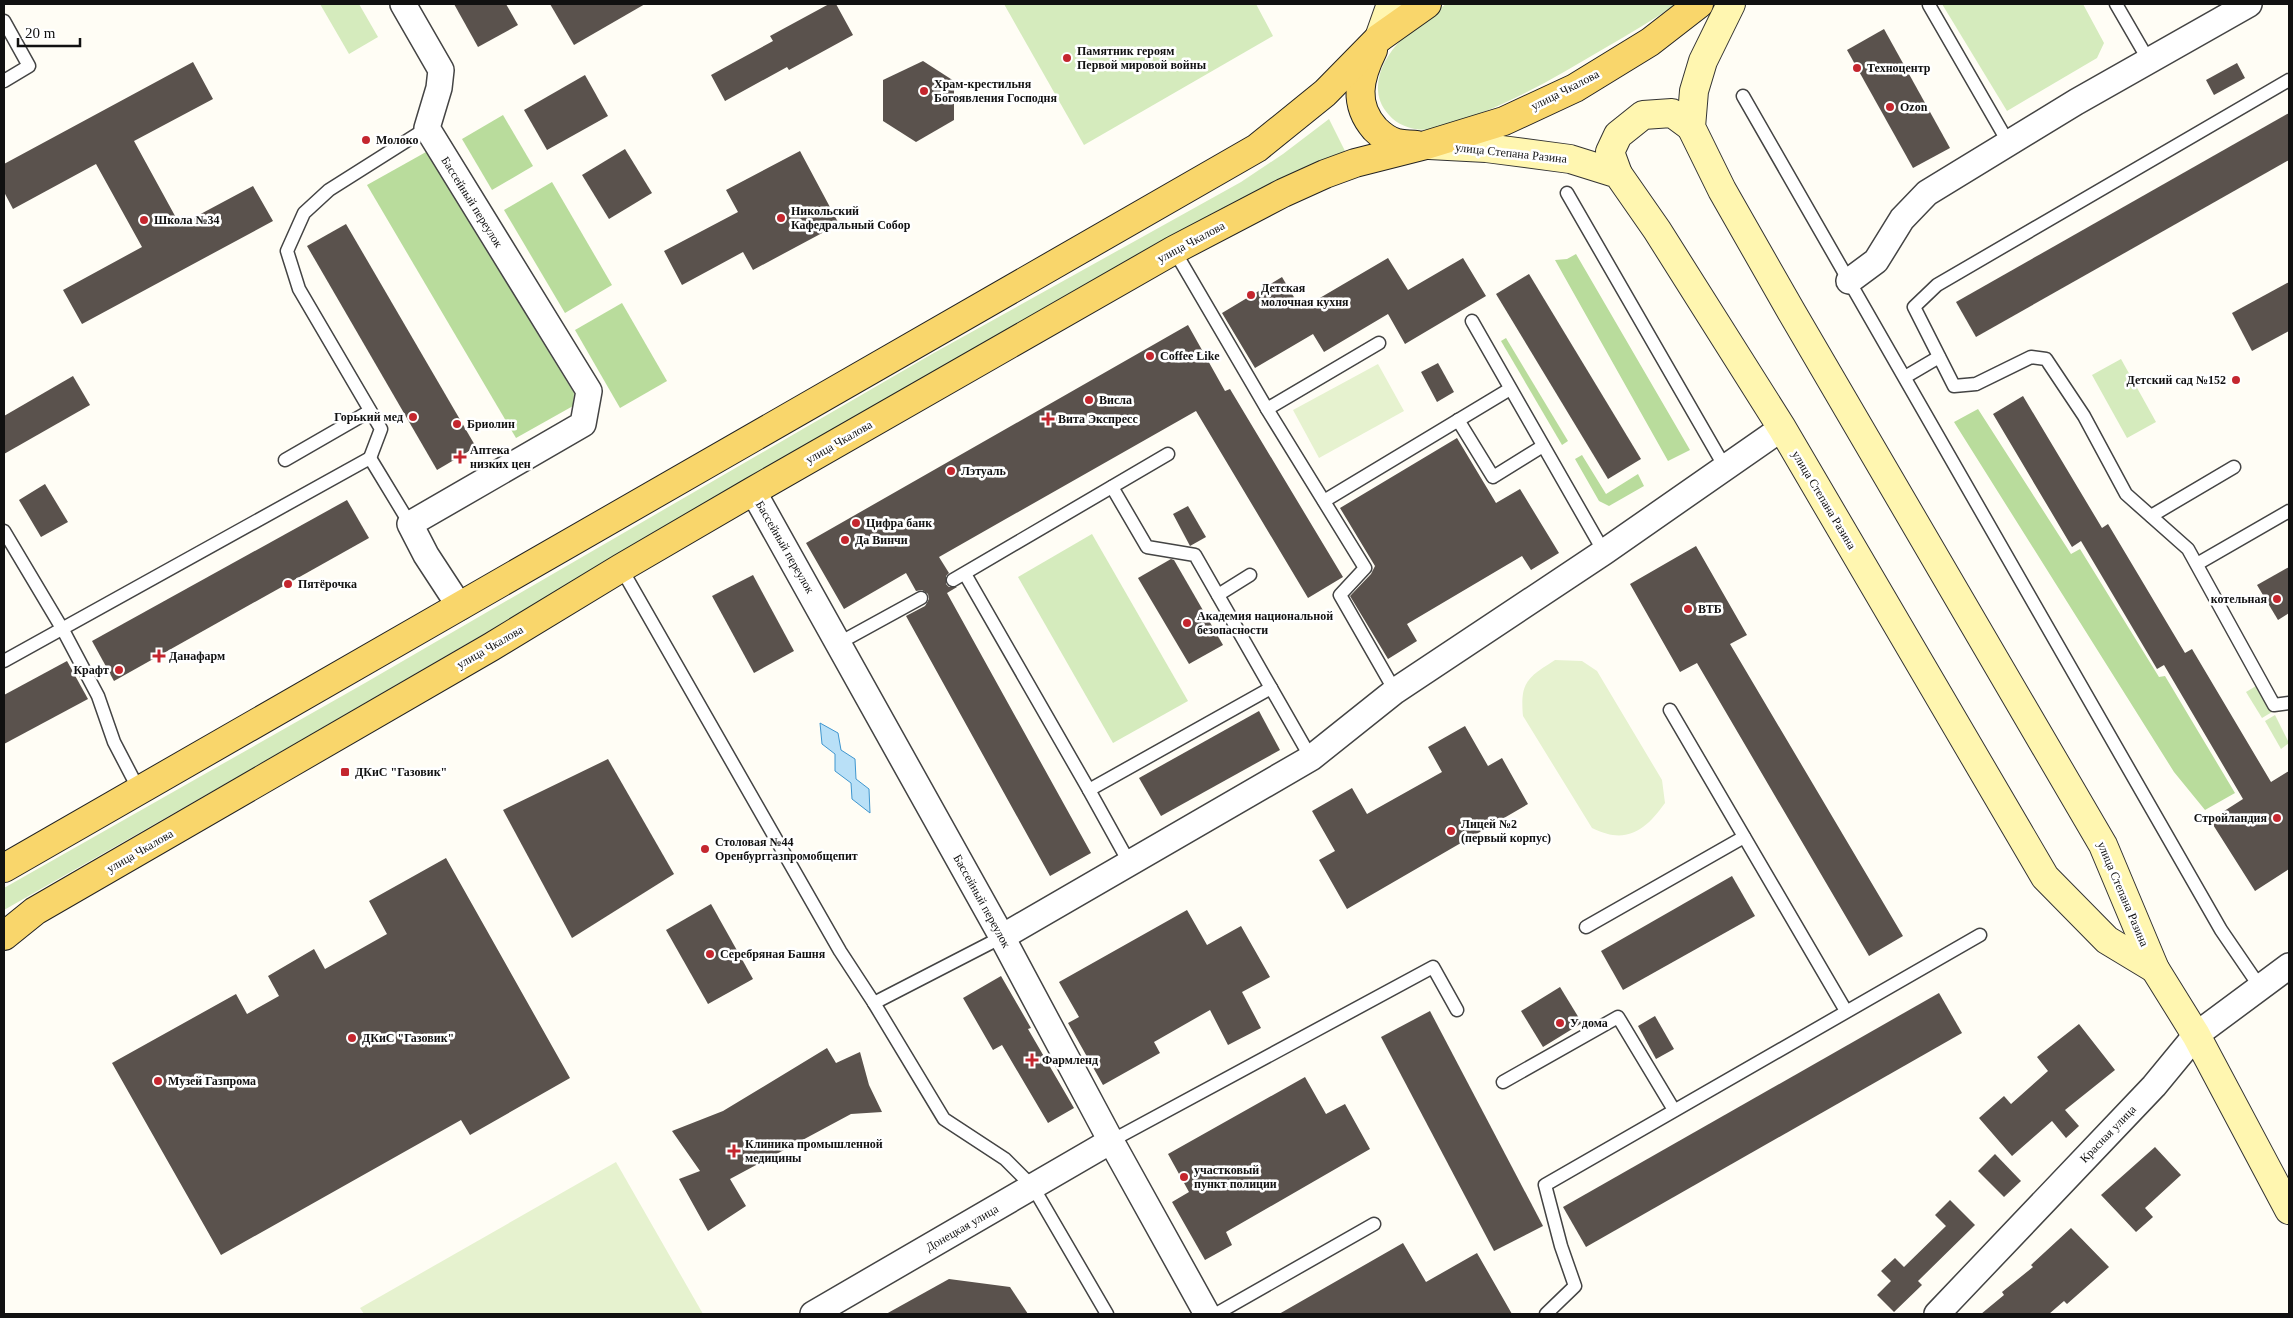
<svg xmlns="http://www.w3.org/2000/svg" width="2293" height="1318" font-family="Georgia,serif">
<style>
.green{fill:#d5ebbd}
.forest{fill:#b9dc9c}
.pitch{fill:#e6f2cf}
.water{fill:#b9e0f7;stroke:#3f96cf}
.building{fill:#5a524d}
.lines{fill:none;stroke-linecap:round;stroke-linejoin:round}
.service-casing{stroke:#444;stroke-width:15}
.minor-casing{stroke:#444;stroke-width:28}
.secondary-casing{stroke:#333;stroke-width:30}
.primary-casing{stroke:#222;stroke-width:30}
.service{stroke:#fff;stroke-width:12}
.minor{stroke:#fff;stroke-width:25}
.secondary{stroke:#fff6b0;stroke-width:28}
.primary{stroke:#f9d66b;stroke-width:28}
.poi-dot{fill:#c4262e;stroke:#fff;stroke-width:2}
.labels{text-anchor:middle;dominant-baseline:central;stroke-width:5;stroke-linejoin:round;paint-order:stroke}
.poi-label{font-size:12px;font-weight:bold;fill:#111;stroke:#fff;text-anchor:start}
.street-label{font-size:12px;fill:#111;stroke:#fff}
</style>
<rect width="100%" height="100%" fill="#fffdf5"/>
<!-- green -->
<g class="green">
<path d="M 320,4 L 359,4 L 378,37 L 349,54 Z"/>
<path d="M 1004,4 L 1256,4 L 1273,36 L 1084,145 Z"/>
<path d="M 1446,4 L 1676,4 C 1653,20 1629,34 1605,48 C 1551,80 1492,115 1431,129 C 1417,132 1398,126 1389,115 C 1367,91 1381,60 1402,39 C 1414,25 1432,15 1446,4 Z"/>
<path d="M 1942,4 L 2083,4 L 2104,43 L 2097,58 L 2007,111 Z"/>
<path d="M 1329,119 L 1346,153 L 742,484 L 246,772 L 4,910 L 4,888 L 365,683 L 932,354 L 1241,182 L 1283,154 Z"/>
<path d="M 2121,359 L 2156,422 L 2127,438 L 2092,375 Z"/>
<path d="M 1092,534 L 1188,701 L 1113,743 L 1018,577 Z"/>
<path d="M 2256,686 L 2272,712 L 2262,718 L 2246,692 Z"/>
<path d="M 2275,715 L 2289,743 L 2281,749 L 2265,721 Z"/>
</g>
<!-- forest -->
<g class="forest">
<path d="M 503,115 L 533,166 L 492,190 L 462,139 Z"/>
<path d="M 426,152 L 574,393 L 573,406 L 516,438 L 367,185 Z"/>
<path d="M 552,182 L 612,285 L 565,313 L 504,210 Z"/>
<path d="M 1576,254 L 1690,450 L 1668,461 L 1555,260 L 1567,259 Z"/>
<path d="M 622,303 L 667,381 L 620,408 L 575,330 Z"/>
<path d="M 1506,338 L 1568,441 L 1562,445 L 1501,341 Z"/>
<path d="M 1978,409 L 2071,554 L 2080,549 L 2159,677 L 2165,676 L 2235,793 L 2205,810 L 2174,772 L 1954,422 Z"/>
<path d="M 1582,455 L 1606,494 L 1638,474 L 1644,486 L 1609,506 L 1599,501 L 1575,459 Z"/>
</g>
<!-- pitch -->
<g class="pitch">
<path d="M 1378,364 L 1404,411 L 1319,458 L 1293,410 Z"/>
<path d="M 1555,660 L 1582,661 L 1597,671 L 1662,780 L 1665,803 C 1645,831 1626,845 1592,828 L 1523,716 C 1520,682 1527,678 1555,660 Z"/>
<path d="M 616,1162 L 703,1314 L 364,1314 L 360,1308 Z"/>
</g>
<!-- water -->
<path class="water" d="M 820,723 L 838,733 L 841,750 L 855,759 L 856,779 L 869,789 L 870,813 L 852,799 L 851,783 L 835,771 L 835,754 L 822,744 Z"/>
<!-- building -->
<g class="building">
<path d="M 454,4 L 506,4 L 518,25 L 478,47 Z"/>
<path d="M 550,4 L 645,4 L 574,45 Z"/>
<path d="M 829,4 L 836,4 L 853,35 L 789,70 L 787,67 L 725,101 L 711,75 L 773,41 L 770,36 Z"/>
<path d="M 1884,29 L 1950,148 L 1913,168 L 1847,50 Z"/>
<path d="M 923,61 L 954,81 L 954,120 L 916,142 L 883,121 L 883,80 Z"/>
<path d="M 193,62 L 213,99 L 134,141 L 180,225 L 253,186 L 273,221 L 82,324 L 63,290 L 142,247 L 96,164 L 13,209 L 4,192 L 4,164 Z"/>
<path d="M 2237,63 L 2245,78 L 2214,95 L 2206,80 Z"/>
<path d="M 585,75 L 608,116 L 547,150 L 524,110 Z"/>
<path d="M 2289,113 L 2289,160 L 1976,337 L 1956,302 Z"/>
<path d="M 625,149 L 652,193 L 609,219 L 582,175 Z"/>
<path d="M 800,151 L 839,224 L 753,270 L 743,252 L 682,285 L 664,251 L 738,212 L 726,190 Z"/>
<path d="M 346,224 L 476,447 L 437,470 L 307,246 Z"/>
<path d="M 1388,258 L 1408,290 L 1463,258 L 1486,296 L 1405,344 L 1388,314 L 1324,352 L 1313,334 L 1255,368 L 1222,313 L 1282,277 L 1301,309 Z"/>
<path d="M 1529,274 L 1641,459 L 1608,479 L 1496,294 Z"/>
<path d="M 2289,282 L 2289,331 L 2252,351 L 2232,313 Z"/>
<path d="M 1188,325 L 1225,391 L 1230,389 L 1343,577 L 1308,598 L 1196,411 L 939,557 L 949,573 L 946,576 L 946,584 L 949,587 L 957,587 L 947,593 L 1091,853 L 1050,876 L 906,616 L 925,606 L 929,599 L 928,594 L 922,590 L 916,591 L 906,573 L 844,609 L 806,543 Z"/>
<path d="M 1438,363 L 1454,392 L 1437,402 L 1421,372 Z"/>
<path d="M 73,376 L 90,405 L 4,454 L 4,416 Z"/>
<path d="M 2023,396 L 2102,528 L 2108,524 L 2185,653 L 2192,649 L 2271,782 L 2289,771 L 2289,869 L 2255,891 L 2210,820 L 2243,799 L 2164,665 L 2157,669 L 2081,541 L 2072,547 L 1993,414 Z"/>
<path d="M 1457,438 L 1496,503 L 1520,489 L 1559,553 L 1531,570 L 1522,556 L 1407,624 L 1417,641 L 1388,659 L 1350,596 L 1371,574 L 1375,566 L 1340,508 Z"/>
<path d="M 45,484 L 68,522 L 41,537 L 19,500 Z"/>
<path d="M 347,500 L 369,538 L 114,681 L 92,641 Z"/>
<path d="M 1188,506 L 1206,537 L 1190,546 L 1173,514 Z"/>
<path d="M 1696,546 L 1747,635 L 1730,644 L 1903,936 L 1869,956 L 1697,663 L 1680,672 L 1630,584 Z"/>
<path d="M 1171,559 L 1174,560 L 1223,645 L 1189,664 L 1138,578 Z"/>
<path d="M 2289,567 L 2289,613 L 2278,620 L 2257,585 Z"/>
<path d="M 753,575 L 794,651 L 754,673 L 712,596 Z"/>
<path d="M 67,661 L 88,699 L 4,744 L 4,695 Z"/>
<path d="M 1259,711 L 1280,750 L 1161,816 L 1139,778 Z"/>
<path d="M 1465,726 L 1488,766 L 1502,758 L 1528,804 L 1347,909 L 1319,860 L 1335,851 L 1312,811 L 1352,788 L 1367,814 L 1442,772 L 1428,747 Z"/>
<path d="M 608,759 L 674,874 L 572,938 L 503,810 Z"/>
<path d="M 446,858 L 570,1078 L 470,1135 L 461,1120 L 221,1255 L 112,1063 L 236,994 L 247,1014 L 279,996 L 268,976 L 314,949 L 325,969 L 387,934 L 369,901 Z"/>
<path d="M 1732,876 L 1755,916 L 1623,990 L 1601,951 Z"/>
<path d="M 711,904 L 753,979 L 708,1004 L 666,930 Z"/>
<path d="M 1187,910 L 1207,945 L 1241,926 L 1270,977 L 1242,992 L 1261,1028 L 1228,1045 L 1210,1010 L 1154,1042 L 1160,1053 L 1103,1085 L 1068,1023 L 1079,1017 L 1059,982 Z"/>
<path d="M 1001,976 L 1031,1028 L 1028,1029 L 1074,1108 L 1048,1123 L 1002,1045 L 993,1050 L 963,998 Z"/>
<path d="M 1560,987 L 1582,1023 L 1543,1047 L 1521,1011 Z"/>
<path d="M 1939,993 L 1962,1033 L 1586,1247 L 1563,1207 Z"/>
<path d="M 1430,1011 L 1543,1226 L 1494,1251 L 1381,1037 Z"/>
<path d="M 1655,1016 L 1674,1049 L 1656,1059 L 1638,1026 Z"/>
<path d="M 2079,1024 L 2115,1070 L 2065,1110 L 2079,1126 L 2066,1138 L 2052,1121 L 2012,1156 L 1979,1118 L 2004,1096 L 2011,1104 L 2048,1071 L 2037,1057 Z"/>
<path d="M 827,1048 L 836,1063 L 860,1052 L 869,1085 L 882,1112 L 851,1114 L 730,1179 L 746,1206 L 708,1231 L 679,1179 L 700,1171 L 672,1131 L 723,1111 Z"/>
<path d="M 1305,1077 L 1326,1114 L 1345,1104 L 1370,1149 L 1226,1232 L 1232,1245 L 1205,1260 L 1172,1202 L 1189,1192 L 1168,1154 Z"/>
<path d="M 2155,1147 L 2181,1175 L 2145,1208 L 2153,1217 L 2136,1232 L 2101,1195 Z"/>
<path d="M 1995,1154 L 2021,1181 L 2004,1197 L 1978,1171 Z"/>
<path d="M 1950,1200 L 1975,1225 L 1918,1281 L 1922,1285 L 1894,1312 L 1877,1295 L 1891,1281 L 1881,1271 L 1895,1258 L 1904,1267 L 1946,1226 L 1935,1215 Z"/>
<path d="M 2071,1228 L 2109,1267 L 2067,1304 L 2064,1301 L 2049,1314 L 1981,1314 L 2004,1295 L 2002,1292 L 2033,1267 L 2031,1265 Z"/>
<path d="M 1403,1243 L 1426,1282 L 1477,1253 L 1512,1314 L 1279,1314 Z"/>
<path d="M 949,1279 L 1010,1287 L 1028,1314 L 886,1314 Z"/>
</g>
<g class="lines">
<defs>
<g id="service">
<path d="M 2116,4 L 2149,61"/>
<path d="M 1929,5 L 2008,142"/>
<path d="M 4,21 L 29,66 L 4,81"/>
<path d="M 2289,80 L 1937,285 L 1914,307 L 1954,386 L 1976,384 L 2031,357 L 2046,359 L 2084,416 L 2126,494 L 2188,549 L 2274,705 L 2289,703"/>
<path d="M 1743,96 L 2221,930 L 2260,987"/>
<path d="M 1567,193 L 1726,469"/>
<path d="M 1174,250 L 1267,409 L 1365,568 L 1340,595 L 1395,691"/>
<path d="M 1472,321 L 1604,552"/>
<path d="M 1905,377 L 1939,357"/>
<path d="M 1267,409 L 1379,343"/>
<path d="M 1458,420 L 1493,477 L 1543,446"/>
<path d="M 370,458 L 381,429 L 299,289 L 287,251 L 304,213 L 329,190 L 427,128"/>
<path d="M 285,460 L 370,411"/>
<path d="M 1112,487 L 1147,547 L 1195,555 L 1271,688"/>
<path d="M 1324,501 L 1510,389"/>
<path d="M 2151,516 L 2234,467"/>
<path d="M 4,531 L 63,630 L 98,696 L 114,742 L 139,790"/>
<path d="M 2197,564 L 2289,511"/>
<path d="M 621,568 L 840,951 L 874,1003 L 944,1119 L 1005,1159 L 1033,1187 L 1107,1314"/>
<path d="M 965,574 L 1089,790"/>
<path d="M 953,580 L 1168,454"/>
<path d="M 1218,595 L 1250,575"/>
<path d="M 839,643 L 921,598"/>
<path d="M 4,661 L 370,458 L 410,524"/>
<path d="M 1670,710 L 1846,1011"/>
<path d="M 1130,864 L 1089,790 L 1271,688 L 1311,758"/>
<path d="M 1586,927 L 1744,837"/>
<path d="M 874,1003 L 1002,937"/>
<path d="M 1503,1082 L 1618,1017 L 1674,1110"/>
<path d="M 1111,1141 L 1433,967 L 1457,1010"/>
<path d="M 1216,1314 L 1374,1224"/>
<path d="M 1546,1314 L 1575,1286 L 1561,1246 L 1545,1185 L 1980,935"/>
</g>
<g id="minor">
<path d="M 403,4 L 441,70 L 439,88 L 427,128 L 589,391 L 583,424 L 410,524 L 426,555 L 460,607"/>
<path d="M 1849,281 L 1876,261 L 1902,219 L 1927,193 L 2076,102 L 2249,4"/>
<path d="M 753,491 L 1002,937 L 1111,1141 L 1207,1314"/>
<path d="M 1002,937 L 1311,758 L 1395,691 L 1604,552 L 1782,428"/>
<path d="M 813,1314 L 1111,1141"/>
<path d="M 1937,1314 L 2154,1086 L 2196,1035 L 2289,966"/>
</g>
<g id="secondary">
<path d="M 1731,4 L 1703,61 L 1694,91 L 1691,127 L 1722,190 L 1791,311 L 2103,845 L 2155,969 L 2196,1035 L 2289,1210"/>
<path d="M 1379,38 L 1391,4"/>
<path d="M 1429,145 L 1486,148 L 1570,159 L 1618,174 L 1657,230 L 1782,428 L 2045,877 L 2107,940 L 2155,969"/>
<path d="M 1618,174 L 1610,152 L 1618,135 L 1643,115 L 1672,113 L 1691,127"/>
</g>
<g id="primary">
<path d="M 1373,50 C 1359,78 1353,104 1375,129 C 1381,135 1389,141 1397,143 C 1404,145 1411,144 1417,145"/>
<path d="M 4,868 L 1257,148 L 1325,93 L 1379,38 L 1427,4"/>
<path d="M 4,936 L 35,911 L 491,647 L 621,568 L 753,491 L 1174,250 L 1283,193 L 1325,174 L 1355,163 L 1426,145 L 1504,121 L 1575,88 L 1650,42 L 1699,4"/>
</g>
</defs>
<!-- service casing -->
<use href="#service" class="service-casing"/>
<!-- minor casing -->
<use href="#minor" class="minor-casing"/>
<!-- secondary casing -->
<use href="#secondary" class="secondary-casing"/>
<!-- primary casing -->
<use href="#primary" class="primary-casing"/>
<!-- service -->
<use href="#service" class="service"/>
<!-- minor -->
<use href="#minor" class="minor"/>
<!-- secondary -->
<use href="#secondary" class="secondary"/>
<!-- primary -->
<use href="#primary" class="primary"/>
</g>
<!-- markers -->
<g class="poi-dot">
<circle cx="1067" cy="58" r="5"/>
<circle cx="1857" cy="68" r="5"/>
<circle cx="924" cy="91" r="5"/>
<circle cx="1890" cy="107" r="5"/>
<circle cx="366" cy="140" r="5"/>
<circle cx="781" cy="218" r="5"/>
<circle cx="144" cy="220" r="5"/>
<circle cx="1251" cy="295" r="5"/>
<circle cx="1150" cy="356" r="5"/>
<circle cx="2236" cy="380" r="5"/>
<circle cx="1089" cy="400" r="5"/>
<circle cx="413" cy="417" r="5"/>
<path d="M1045.5 411.5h5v5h5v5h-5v5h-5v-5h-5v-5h5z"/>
<circle cx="457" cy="424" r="5"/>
<path d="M457.5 449.5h5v5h5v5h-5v5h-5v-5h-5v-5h5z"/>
<circle cx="951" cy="471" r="5"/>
<circle cx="856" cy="523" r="5"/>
<circle cx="845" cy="540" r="5"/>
<circle cx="288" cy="584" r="5"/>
<circle cx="2277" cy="599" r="5"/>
<circle cx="1688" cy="609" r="5"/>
<circle cx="1187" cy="623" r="5"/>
<path d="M156.5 648.5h5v5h5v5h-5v5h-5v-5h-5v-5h5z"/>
<circle cx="119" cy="670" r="5"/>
<rect x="340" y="767" width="10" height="10" rx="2.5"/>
<circle cx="2277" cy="818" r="5"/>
<circle cx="1451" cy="831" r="5"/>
<circle cx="705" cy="849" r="5"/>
<circle cx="710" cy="954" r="5"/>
<circle cx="1560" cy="1023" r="5"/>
<circle cx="352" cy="1038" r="5"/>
<path d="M1029.5 1052.5h5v5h5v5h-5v5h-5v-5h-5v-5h5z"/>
<circle cx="158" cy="1081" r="5"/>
<path d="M731.5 1143.5h5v5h5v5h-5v5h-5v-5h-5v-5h5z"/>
<circle cx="1184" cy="1177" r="5"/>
</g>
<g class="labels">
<!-- poi labels -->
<g class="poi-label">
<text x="1077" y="51">Памятник героям<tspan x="1077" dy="14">Первой мировой войны</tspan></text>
<text x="1867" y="68">Техноцентр</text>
<text x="934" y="84">Храм-крестильня<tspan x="934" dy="14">Богоявления Господня</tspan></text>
<text x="1900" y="107">Ozon</text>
<text x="376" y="140">Молоко</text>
<text x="791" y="211">Никольский<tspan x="791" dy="14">Кафедральный Собор</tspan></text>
<text x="154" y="220">Школа №34</text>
<text x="1261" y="288">Детская<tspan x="1261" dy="14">молочная кухня</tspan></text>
<text x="1160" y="356">Coffee Like</text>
<text x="2226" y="380" text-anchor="end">Детский сад №152</text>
<text x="1099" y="400">Висла</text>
<text x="403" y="417" text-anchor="end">Горький мед</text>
<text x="1058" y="419">Вита Экспресс</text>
<text x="467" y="424">Бриолин</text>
<text x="470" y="450">Аптека<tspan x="470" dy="14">низких цен</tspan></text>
<text x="961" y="471">Лэтуаль</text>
<text x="866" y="523">Цифра банк</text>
<text x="855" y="540">Да Винчи</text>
<text x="298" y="584">Пятёрочка</text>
<text x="2267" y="599" text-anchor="end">котельная</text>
<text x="1698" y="609">ВТБ</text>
<text x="1197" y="616">Академия национальной<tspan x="1197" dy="14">безопасности</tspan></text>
<text x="169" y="656">Данафарм</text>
<text x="109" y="670" text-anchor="end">Крафт</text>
<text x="355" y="772">ДКиС "Газовик"</text>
<text x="2267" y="818" text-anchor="end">Стройландия</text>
<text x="1461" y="824">Лицей №2<tspan x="1461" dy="14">(первый корпус)</tspan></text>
<text x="715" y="842">Столовая №44<tspan x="715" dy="14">Оренбурггазпромобщепит</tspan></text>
<text x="720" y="954">Серебряная Башня</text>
<text x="1570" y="1023">У дома</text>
<text x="362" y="1038">ДКиC "Газовик"</text>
<text x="1042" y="1060">Фармленд</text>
<text x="168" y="1081">Музей Газпрома</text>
<text x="745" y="1144">Клиника промышленной<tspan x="745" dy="14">медицины</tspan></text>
<text x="1194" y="1170">участковый<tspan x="1194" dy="14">пункт полиции</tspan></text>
</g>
<!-- street labels -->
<g class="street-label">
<text transform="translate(1565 90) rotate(-27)">улица Чкалова</text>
<text transform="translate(1511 153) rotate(6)">улица Степана Разина</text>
<text transform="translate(472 202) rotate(58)">Бассейный переулок</text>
<text transform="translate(1191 242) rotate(-28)">улица Чкалова</text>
<text transform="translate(839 442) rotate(-30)">улица Чкалова</text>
<text transform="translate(1824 500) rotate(59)">улица Степана Разина</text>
<text transform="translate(785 547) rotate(60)">Бассейный переулок</text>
<text transform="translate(490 647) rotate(-30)">улица Чкалова</text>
<text transform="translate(140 851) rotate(-30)">улица Чкалова</text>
<text transform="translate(2123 894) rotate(67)">улица Степана Разина</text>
<text transform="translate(982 901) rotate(61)">Бассейный переулок</text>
<text transform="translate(2108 1134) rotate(-46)">Красная улица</text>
<text transform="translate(962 1228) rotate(-30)">Донецкая улица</text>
</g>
</g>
<!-- border -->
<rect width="2293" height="1318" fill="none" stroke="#111111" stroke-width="10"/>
<!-- scale -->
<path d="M18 38v8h62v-8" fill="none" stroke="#111111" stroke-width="2.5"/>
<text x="25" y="38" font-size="15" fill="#111111" stroke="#ffffff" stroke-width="4" paint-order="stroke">20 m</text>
</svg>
